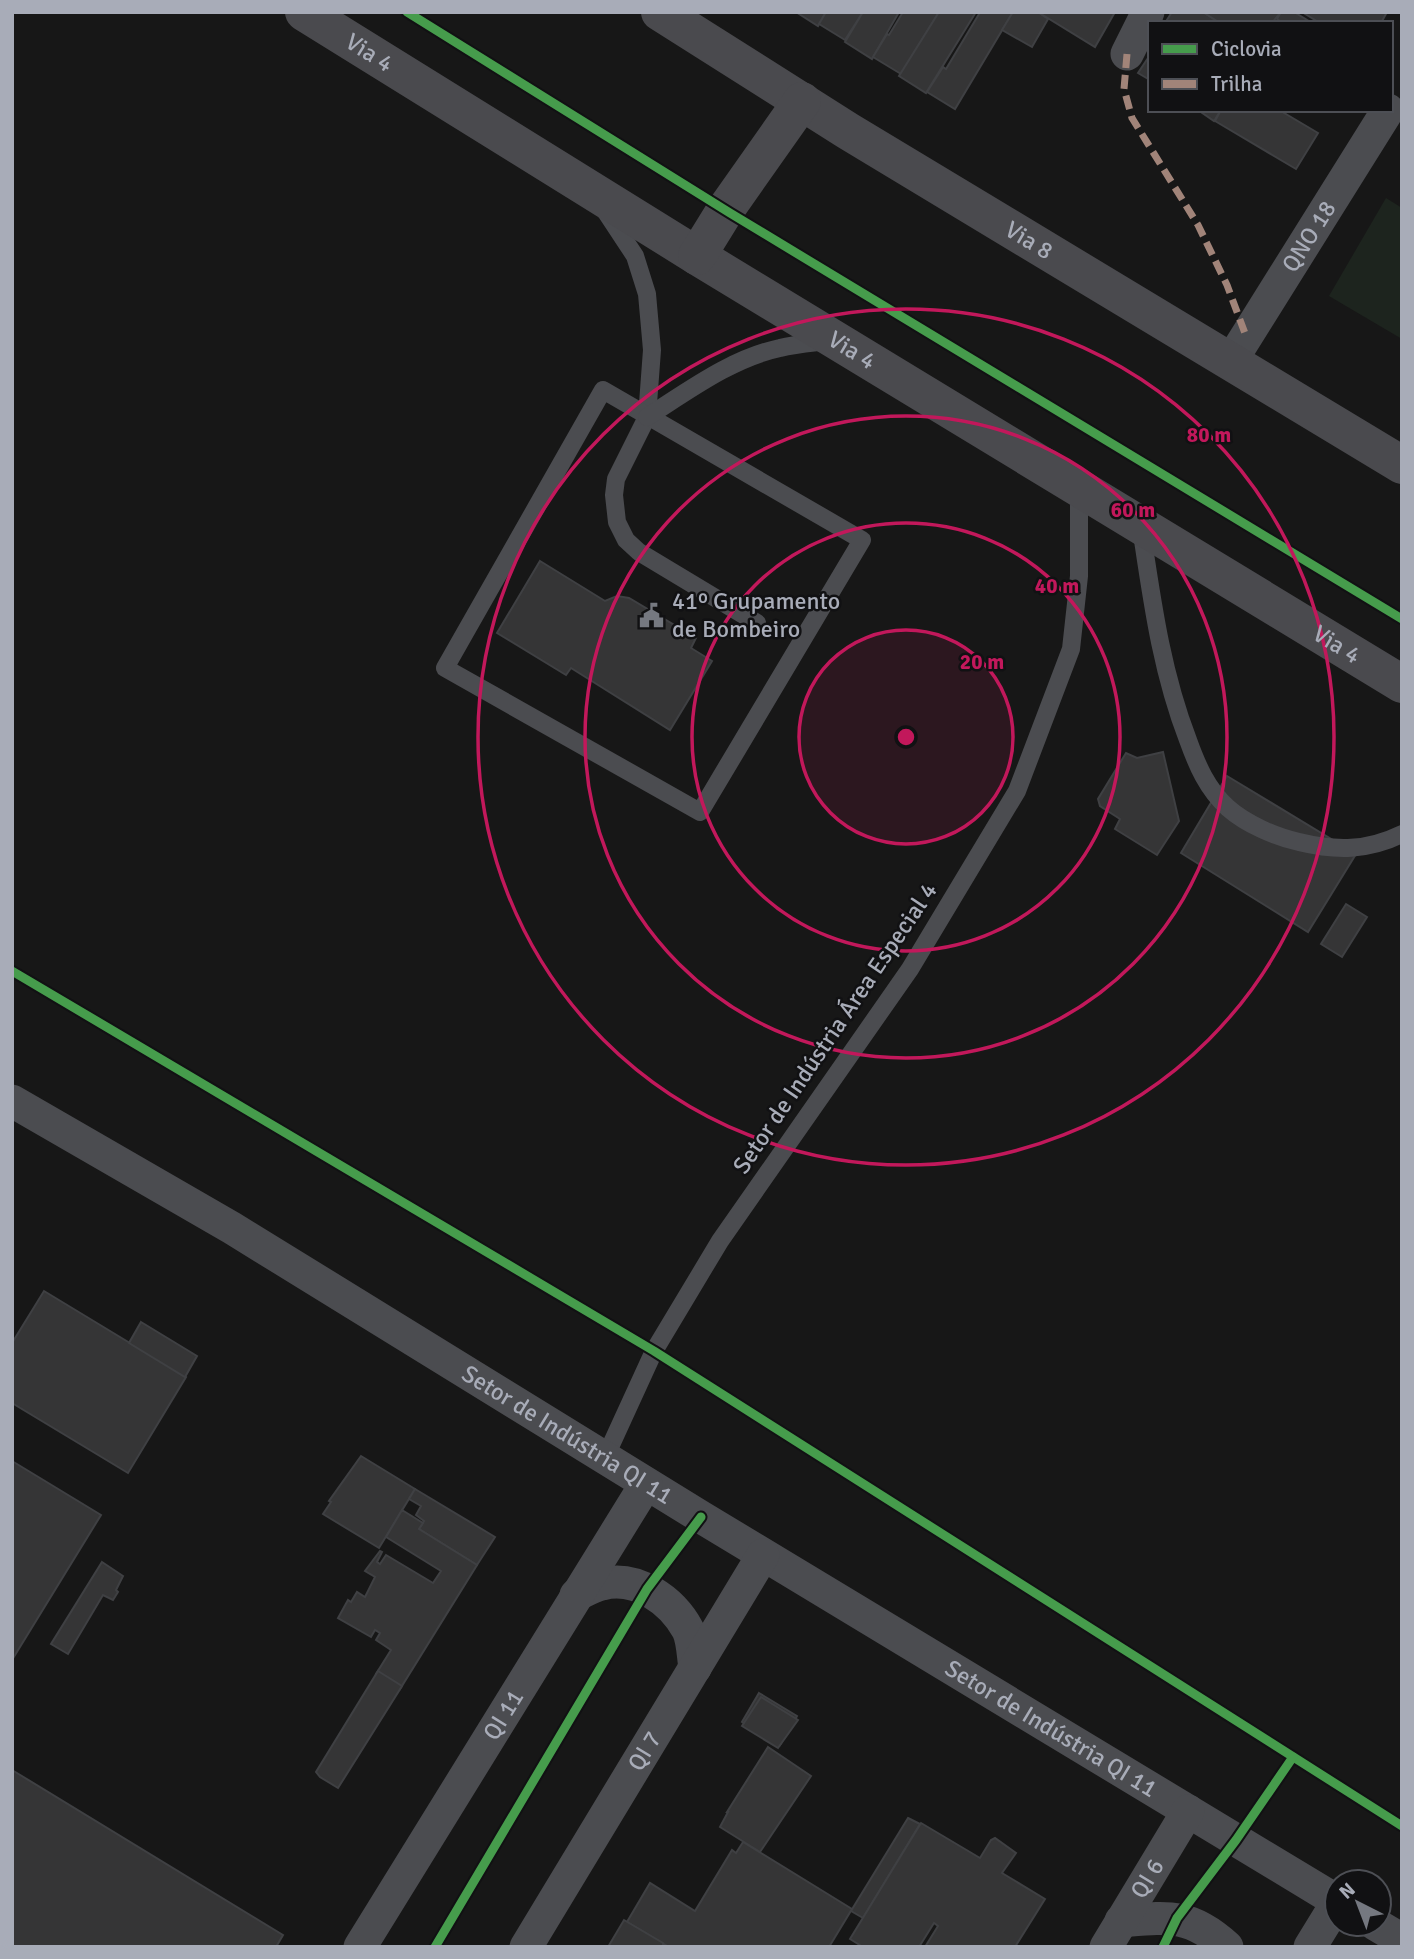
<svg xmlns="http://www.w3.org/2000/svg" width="1414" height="1959" font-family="Signika,sans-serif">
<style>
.green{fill:#1d241e}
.building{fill:#353536;stroke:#3f4043;stroke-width:2}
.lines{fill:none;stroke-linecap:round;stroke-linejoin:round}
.lane{stroke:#4b4c50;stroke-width:18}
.street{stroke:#4b4c50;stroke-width:33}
.secondary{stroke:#4a4a4e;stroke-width:38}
.quiet{stroke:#a18479;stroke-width:7;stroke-dasharray:14 7;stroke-linecap:butt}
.cycleway-casing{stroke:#111113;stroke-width:13}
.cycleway{stroke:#469c4c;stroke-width:9}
.ring{fill:none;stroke:#c2185b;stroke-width:3.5}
.labels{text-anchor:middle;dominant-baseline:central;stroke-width:5;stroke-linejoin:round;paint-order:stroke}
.street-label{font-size:24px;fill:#a8acb8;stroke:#111113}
.poi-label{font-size:24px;fill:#a8acb8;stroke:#111113;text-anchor:start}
.centre{fill:#c2185b;stroke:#111113;stroke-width:3.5}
.ring-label{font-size:21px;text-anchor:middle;font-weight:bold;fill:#c2185b;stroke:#111113;stroke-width:5;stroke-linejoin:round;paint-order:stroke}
</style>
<rect width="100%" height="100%" fill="#171717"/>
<!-- green -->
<path class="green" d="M 1386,198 L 1402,208 L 1402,339 L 1329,296 Z"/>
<!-- building -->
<g class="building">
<path d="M 796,12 L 826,12 L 818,26 Z"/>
<path d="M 826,12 L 863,12 L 845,40 L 819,24 Z"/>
<path d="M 863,12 L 899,12 L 872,59 L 845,42 Z"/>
<path d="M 903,12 L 939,12 L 901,74 L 873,57 L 887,34 L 889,35 Z"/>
<path d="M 939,12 L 976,12 L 926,93 L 899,76 Z"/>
<path d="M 976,12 L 1013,12 L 955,109 L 927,92 L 943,67 L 946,69 L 979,14 Z"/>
<path d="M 1013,12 L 1038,12 L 1048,19 L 1032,47 L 1002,30 Z"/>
<path d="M 1038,12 L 1115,12 L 1095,47 Z"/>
<path d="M 1172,12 L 1203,12 L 1220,23 L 1165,23 Z"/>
<path d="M 1203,12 L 1281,12 L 1272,23 L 1220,23 Z"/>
<path d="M 1281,12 L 1294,12 L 1312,23 L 1283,23 L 1277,19 Z"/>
<path d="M 1302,12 L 1387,12 L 1381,23 L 1320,23 Z"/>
<path d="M 1150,55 L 1150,80 L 1138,73 Z"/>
<path d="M 1198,110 L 1221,110 L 1214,121 Z"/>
<path d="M 1221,110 L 1279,110 L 1318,133 L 1296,169 L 1215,121 Z"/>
<path d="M 540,561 L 605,601 L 617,596 L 629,598 L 696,638 L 691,648 L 712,661 L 670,730 L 571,668 L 566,675 L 497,633 Z"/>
<path d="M 1163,752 L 1179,821 L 1157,855 L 1115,829 L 1120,819 L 1100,806 L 1098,799 L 1126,753 L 1137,758 Z"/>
<path d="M 1227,776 L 1356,854 L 1308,932 L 1181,853 Z"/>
<path d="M 1346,904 L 1367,917 L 1342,957 L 1321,944 Z"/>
<path d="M 44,1291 L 186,1377 L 128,1473 L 12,1403 L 12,1343 Z"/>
<path d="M 141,1322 L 197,1356 L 185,1377 L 129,1343 Z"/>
<path d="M 361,1456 L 415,1489 L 379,1548 L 323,1514 L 331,1502 L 329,1501 Z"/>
<path d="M 12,1461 L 101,1515 L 12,1660 Z"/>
<path d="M 415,1489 L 495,1537 L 477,1565 L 419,1529 L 424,1521 L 416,1515 L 421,1506 L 409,1499 Z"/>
<path d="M 402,1510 L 423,1523 L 419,1529 L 477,1565 L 400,1689 L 376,1674 L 391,1650 L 376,1640 L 380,1633 L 375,1630 L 371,1637 L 338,1618 L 348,1600 L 351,1602 L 357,1592 L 365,1597 L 375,1577 L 365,1571 L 380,1551 L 382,1552 L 377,1562 L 380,1564 L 386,1555 L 433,1583 L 441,1571 L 386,1537 Z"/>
<path d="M 102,1562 L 123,1576 L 116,1590 L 118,1592 L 113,1600 L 103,1595 L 68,1654 L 51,1644 Z"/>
<path d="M 378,1671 L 402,1686 L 338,1788 L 320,1777 L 316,1772 Z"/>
<path d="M 759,1693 L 797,1716 L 780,1745 L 742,1722 Z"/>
<path d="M 761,1697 L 798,1720 L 778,1748 L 742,1726 Z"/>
<path d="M 768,1747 L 811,1776 L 760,1852 L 720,1827 L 728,1812 L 727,1812 Z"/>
<path d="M 12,1770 L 283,1935 L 276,1947 L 12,1947 Z"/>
<path d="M 908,1818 L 920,1824 L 863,1918 L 851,1911 Z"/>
<path d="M 921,1823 L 980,1858 L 991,1840 L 995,1838 L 1016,1853 L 1002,1873 L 1045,1899 L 1015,1947 L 925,1947 L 938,1926 L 934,1923 L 919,1947 L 863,1947 L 850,1939 Z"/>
<path d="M 743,1842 L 852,1909 L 829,1947 L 669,1947 L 627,1922 L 650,1883 L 695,1911 L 732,1850 L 736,1853 Z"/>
<path d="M 624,1920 L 663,1943 L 663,1947 L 608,1947 Z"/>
</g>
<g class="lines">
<!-- lane -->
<g class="lane">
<path d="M 604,209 L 635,256 L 647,294 L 652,350 L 647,417 L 616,479 L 614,495 L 617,522 L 626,540 L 639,552 L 757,623"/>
<path d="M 603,390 L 862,540 L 700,812 L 445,668 Z"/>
<path d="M 647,417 C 688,391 732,358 780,348 C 796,344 812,343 828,341"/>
<path d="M 1141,527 C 1152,600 1161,670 1188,740 C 1197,765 1207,789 1228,808 C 1246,824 1276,837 1299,842 C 1336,851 1367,851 1402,834"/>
<path d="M 605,1458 L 654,1351 L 720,1241 L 910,969 L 1017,791 L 1071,649 L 1079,576 L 1079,488"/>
</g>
<!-- street -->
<g class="street">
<path d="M 1127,54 L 1148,12"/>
<path id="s1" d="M 1231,361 L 1388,110"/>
<path id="s2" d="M 12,1101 L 232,1228 L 701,1517 L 1337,1901"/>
<path d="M 576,1595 C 585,1591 593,1586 602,1584 C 636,1575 672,1600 688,1630 C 693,1640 693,1656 695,1668"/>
<path d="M 1121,1921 C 1168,1917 1190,1913 1227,1947"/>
<path d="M 1375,1924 L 1402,1940"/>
<path id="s3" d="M 360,1947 L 646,1484"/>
<path id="s4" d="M 526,1947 L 763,1555"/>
<path id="s5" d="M 1106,1947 L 1188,1811"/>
<path d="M 1310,1947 L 1337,1903"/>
</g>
<!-- secondary -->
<g class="secondary">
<path id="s6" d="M 304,12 L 697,256 L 1402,684"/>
<path id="s7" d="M 660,12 L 848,131 L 1402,465"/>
<path d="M 697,256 L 726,209 L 802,101"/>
</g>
<!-- quiet -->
<path class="quiet" d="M 1127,54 L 1124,89 L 1132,118 L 1198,225 L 1227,285 L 1246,336"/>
<defs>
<g id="cycleway">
<path d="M 407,12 L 730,213 L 1402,619"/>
<path d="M 12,971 L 654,1351 L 1402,1826"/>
<path d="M 435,1947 L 647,1589 L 701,1517"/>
<path d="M 1163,1947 L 1177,1918 L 1236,1840 L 1293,1757"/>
</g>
</defs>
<!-- cycleway casing -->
<use href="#cycleway" class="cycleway-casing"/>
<!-- cycleway -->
<use href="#cycleway" class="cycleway"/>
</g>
<!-- distance rings -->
<circle cx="906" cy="737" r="107" fill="#c2185b" fill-opacity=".12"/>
<g class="ring">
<circle cx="906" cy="737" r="107"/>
<circle cx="906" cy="737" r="214"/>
<circle cx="906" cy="737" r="321"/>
<circle cx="906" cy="737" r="428"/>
</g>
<!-- icons -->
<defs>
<symbol id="civic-bare" viewBox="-9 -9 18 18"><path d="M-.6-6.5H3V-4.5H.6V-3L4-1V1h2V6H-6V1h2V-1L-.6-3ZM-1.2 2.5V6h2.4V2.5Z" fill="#757880" stroke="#111113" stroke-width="2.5" paint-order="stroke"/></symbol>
</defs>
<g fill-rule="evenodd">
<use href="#civic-bare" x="634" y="598" width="35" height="35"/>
</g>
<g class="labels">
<!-- street labels -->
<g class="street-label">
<text stroke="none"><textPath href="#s6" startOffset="77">Via 4</textPath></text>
<text stroke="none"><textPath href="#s1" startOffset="147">QNO 18</textPath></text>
<text stroke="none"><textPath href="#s7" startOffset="434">Via 8</textPath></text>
<text stroke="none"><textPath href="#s6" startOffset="644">Via 4</textPath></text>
<text stroke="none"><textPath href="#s6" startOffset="1211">Via 4</textPath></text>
<text transform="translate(835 1028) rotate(-56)">Setor de Indústria Área Especial 4</text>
<text stroke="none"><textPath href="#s2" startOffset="648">Setor de Indústria QI 11</textPath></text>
<text stroke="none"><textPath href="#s3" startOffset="273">QI 11</textPath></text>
<text stroke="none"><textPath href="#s2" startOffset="1214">Setor de Indústria QI 11</textPath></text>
<text stroke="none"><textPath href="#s4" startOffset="229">QI 7</textPath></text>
<text stroke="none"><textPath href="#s5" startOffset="80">QI 6</textPath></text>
</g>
<!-- poi labels -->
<g class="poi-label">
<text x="672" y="601">41º Grupamento<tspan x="672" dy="28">de Bombeiro</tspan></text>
</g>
</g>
<circle cx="906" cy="737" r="10" class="centre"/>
<g class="ring-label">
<text x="1209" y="442">80 m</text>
<text x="1133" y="517">60 m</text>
<text x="1057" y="593">40 m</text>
<text x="982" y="669">20 m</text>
</g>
<!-- border -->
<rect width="1414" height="1959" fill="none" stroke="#a8acb8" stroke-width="28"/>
<!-- legend -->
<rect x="1148" y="21" width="245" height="91" fill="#111113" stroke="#4d4f55" stroke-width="2"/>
<rect x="1162" y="44" width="35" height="10" fill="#469c4c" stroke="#4d4f55" stroke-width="2"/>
<text x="1211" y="56" font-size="21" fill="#a8acb8">Ciclovia</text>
<rect x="1162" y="79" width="35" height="10" fill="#a18479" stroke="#4d4f55" stroke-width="2"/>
<text x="1211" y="91" font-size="21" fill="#a8acb8">Trilha</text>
<!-- north arrow -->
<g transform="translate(1358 1903) rotate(318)"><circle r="33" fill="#111113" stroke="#4d4f55" stroke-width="2"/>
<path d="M0-5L12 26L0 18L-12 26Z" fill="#757880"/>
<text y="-10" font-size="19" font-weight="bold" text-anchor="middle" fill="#a8acb8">N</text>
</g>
</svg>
